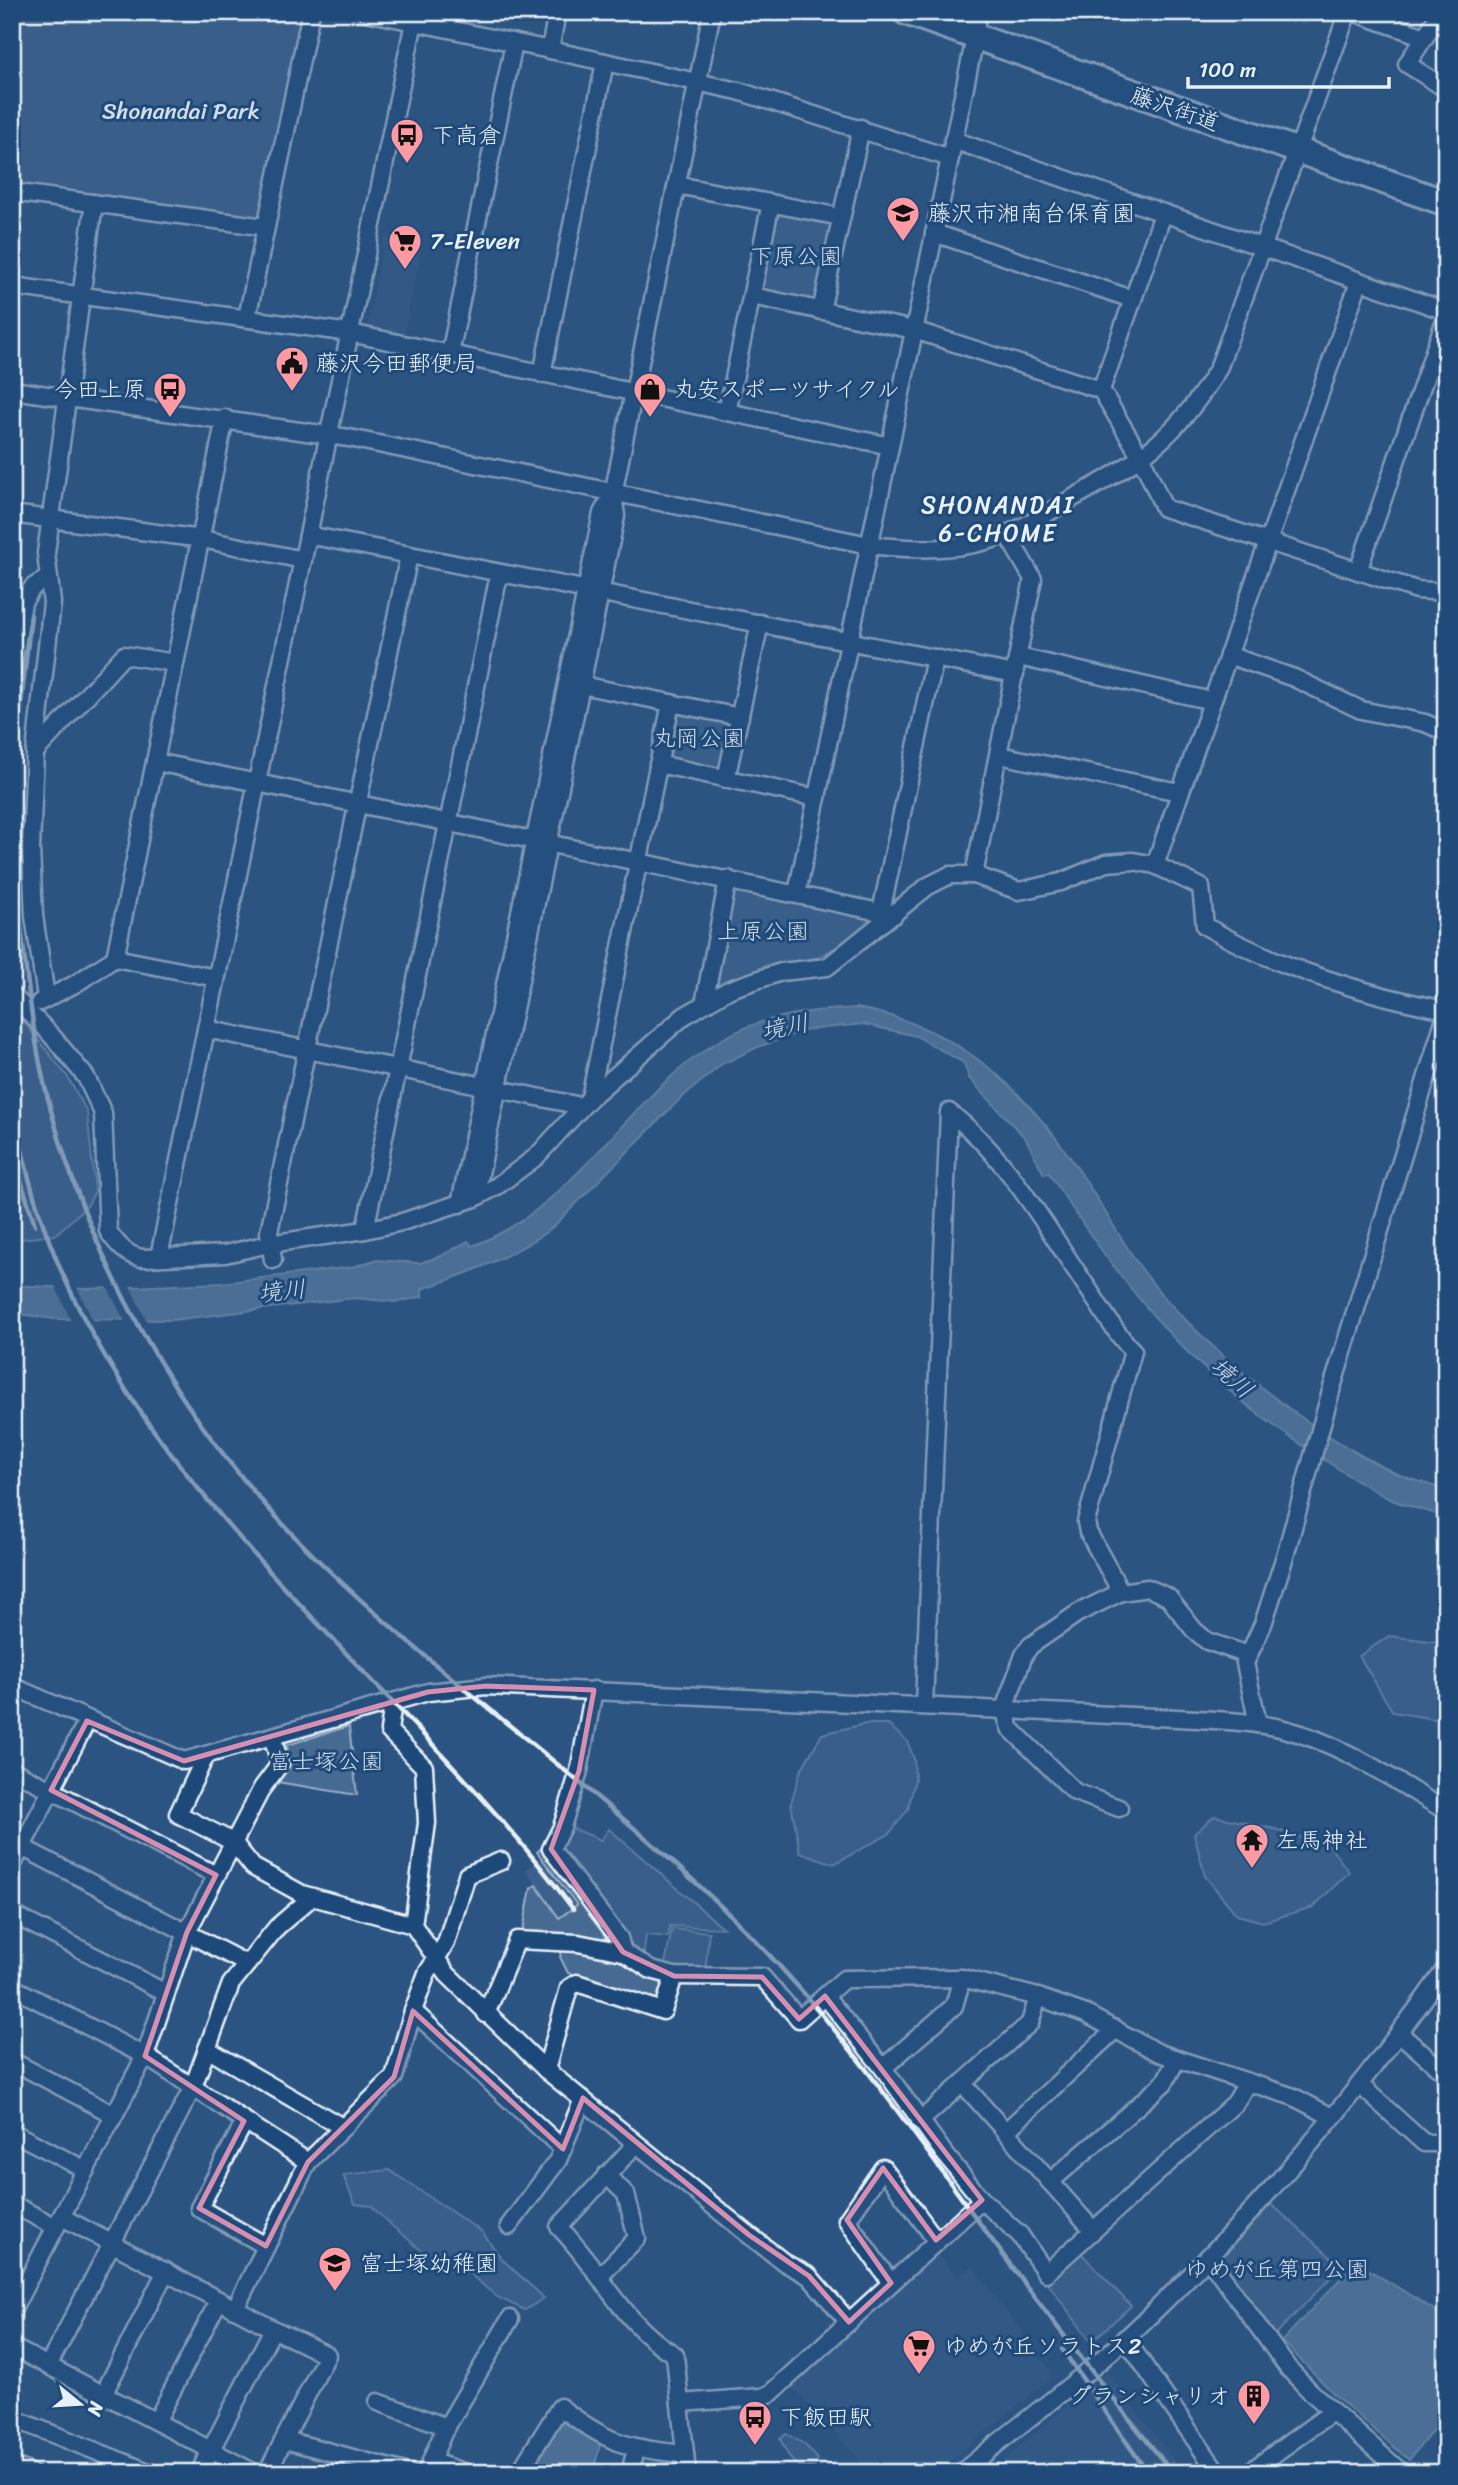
<svg xmlns="http://www.w3.org/2000/svg" width="1458" height="2485" font-family="Sriracha,'Klee One',sans-serif">
<style>
.built{fill:#3a608b}
.green{fill:#476b93;stroke:#98aec6;stroke-width:2}
.water{fill:#708ead;stroke:#a0b6cb;stroke-width:2}
.pier{fill:#2b5482}
.lines{fill:none;stroke-linecap:round;stroke-linejoin:round}
.minor-casing{stroke:#e8f1f8;stroke-width:21}
.highway-casing{stroke:#e8f1f8;stroke-width:30}
.minor{stroke:#1f4a7a;stroke-width:16}
.highway{stroke:#1f4a7a;stroke-width:24}
.rail{stroke:#e8f1f8;stroke-width:4.5}
.marked{fill:none;stroke:#d78fb1;stroke-width:5;stroke-linejoin:round}
.labels{text-anchor:middle;dominant-baseline:central;stroke-width:6;stroke-linejoin:round;paint-order:stroke}
.street-label{font-size:23px;fill:#e8f1f8;stroke:#1f4a7a}
.park-label{font-size:23px;fill:#d0dde9;stroke:#1f4a7a}
.poi-label{font-size:23px;fill:#e8f1f8;stroke:#1f4a7a;text-anchor:start}
.neighbourhood-label{font-size:24px;letter-spacing:2px;fill:#e8f1f8;stroke:#1f4a7a}
.water-label{font-size:24px;font-style:italic;fill:#d0dde9;stroke:#1f4a7a}
</style>
<rect width="100%" height="100%" fill="#2b5482"/>
<filter id="ink" filterUnits="userSpaceOnUse"><feTurbulence type="fractalNoise" baseFrequency=".0143" numOctaves="2"/><feDisplacementMap in="SourceGraphic" scale="14" xChannelSelector="R" yChannelSelector="G"/><feConvolveMatrix kernelMatrix="1 2 1 2 8 2 1 2 1" color-interpolation-filters="sRGB"/></filter>
<g filter="url(#ink)">
<!-- built -->
<g class="built">
<path d="M 385,237 L 422,245 L 403,338 L 370,332 L 367,327 Z"/>
<path d="M 543,1858 L 578,1905 L 559,1918 L 526,1870 Z"/>
<path d="M 937,2254 L 958,2277 L 972,2265 L 1052,2373 L 1051,2378 L 935,2473 L 871,2473 L 792,2386 Z"/>
<path d="M 1107,2372 L 1184,2473 L 988,2473 Z"/>
</g>
<!-- green -->
<g class="green">
<path d="M 12,12 L 298,13 L 302,20 L 261,217 L 256,221 L 12,187 Z"/>
<path d="M 779,212 L 830,222 L 832,227 L 818,298 L 814,301 L 763,291 L 760,286 L 775,215 Z"/>
<path d="M 678,705 L 732,717 L 720,771 L 666,759 Z"/>
<path d="M 733,889 L 877,920 L 862,934 L 816,958 L 767,965 L 715,988 Z"/>
<path d="M 12,1007 L 67,1076 L 87,1112 L 95,1191 L 88,1205 L 55,1235 L 12,1240 Z"/>
<path d="M 1389,1636 L 1446,1643 L 1446,1721 L 1393,1712 L 1359,1656 Z"/>
<path d="M 865,1724 L 887,1724 L 907,1741 L 914,1759 L 915,1780 L 908,1809 L 889,1834 L 834,1864 L 800,1852 L 791,1803 L 800,1772 L 822,1734 Z"/>
<path d="M 349,1726 L 357,1795 L 277,1782 L 289,1766 L 287,1745 Z"/>
<path d="M 1214,1816 L 1275,1829 L 1309,1840 L 1325,1840 L 1349,1872 L 1313,1907 L 1263,1922 L 1237,1915 L 1205,1876 L 1194,1834 Z"/>
<path d="M 567,1826 L 601,1840 L 609,1829 L 723,1928 L 670,1926 L 668,1937 L 646,1935 L 643,1960 L 631,1950 L 558,1849 Z"/>
<path d="M 543,1847 L 585,1897 L 611,1937 L 608,1945 L 528,1936 L 523,1930 L 531,1888 L 536,1885 L 559,1918 L 577,1905 L 537,1852 Z"/>
<path d="M 672,1929 L 709,1932 L 705,1974 L 664,1969 Z"/>
<path d="M 563,1947 L 628,1959 L 666,1978 L 659,2004 L 568,1973 L 560,1957 Z"/>
<path d="M 389,2170 L 482,2232 L 502,2259 L 544,2298 L 525,2310 L 497,2297 L 470,2274 L 436,2266 C 418,2242 391,2230 372,2206 L 355,2204 L 343,2175 Z"/>
<path d="M 1271,2204 L 1334,2260 L 1335,2273 L 1272,2338 L 1223,2270 L 1222,2258 Z"/>
<path d="M 1080,2252 L 1131,2306 L 1091,2342 L 1048,2283 Z"/>
<path d="M 786,2434 L 804,2444 L 818,2459 L 815,2466 C 794,2473 788,2455 780,2439 Z"/>
</g>
<!-- water -->
<g class="water">
<path d="M 857,1008 C 961,1026 1029,1093 1084,1178 C 1110,1218 1132,1261 1164,1297 C 1223,1363 1315,1435 1395,1473 C 1411,1480 1429,1484 1446,1490 L 1446,1517 C 1428,1511 1408,1507 1390,1499 C 1365,1487 1340,1470 1317,1455 C 1196,1378 1125,1292 1049,1173 L 1044,1174 L 1026,1139 L 969,1078 L 964,1063 L 916,1036 L 863,1024 L 806,1030 L 758,1047 L 722,1064 L 679,1100 L 553,1227 C 515,1256 467,1274 422,1289 L 422,1297 L 396,1302 L 354,1298 L 172,1320 L 54,1319 L 12,1313 L 12,1285 L 87,1289 L 221,1283 L 352,1267 L 375,1260 L 420,1263 L 441,1256 L 468,1241 L 472,1246 C 580,1206 627,1093 724,1038 C 764,1015 813,1010 857,1008 Z"/>
<path d="M 1356,2262 L 1446,2317 L 1446,2414 L 1409,2460 L 1336,2396 L 1282,2341 Z"/>
<path d="M 569,2422 L 600,2445 L 593,2473 L 531,2473 L 560,2424 Z"/>
</g>
<!-- pier -->
<g class="pier">
<path d="M 54,1283 L 76,1285 L 94,1323 L 72,1323 Z"/>
<path d="M 129,1284 L 142,1311 L 148,1323 L 126,1323 L 106,1285 Z"/>
</g>
<g class="lines">
<defs>
<g id="minor">
<path d="M 366,12 L 550,50 L 557,12"/>
<path d="M 1353,12 L 1425,37"/>
<path d="M 1441,12 L 1407,64 L 1446,89"/>
<path d="M 550,50 L 738,91 L 950,158"/>
<path d="M 953,140 L 1446,311"/>
<path d="M 677,185 L 841,217"/>
<path d="M 12,192 L 266,227"/>
<path d="M 934,233 L 1132,299"/>
<path d="M 12,286 L 350,333 L 890,446"/>
<path d="M 752,296 L 914,330 L 1101,390 L 1142,459 L 1164,508 L 1417,590 L 1446,592"/>
<path d="M 821,311 L 861,128"/>
<path d="M 247,318 L 311,12"/>
<path d="M 450,354 L 514,43"/>
<path d="M 542,374 L 605,62"/>
<path d="M 12,390 L 349,438 L 869,545 C 915,550 964,552 1007,534 C 1030,525 1051,510 1073,498 C 1142,460 1176,438 1218,369 L 1348,12"/>
<path d="M 1101,390 L 1163,214"/>
<path d="M 727,412 L 771,203"/>
<path d="M 12,514 L 202,539 L 303,560"/>
<path d="M 308,535 L 1015,674"/>
<path d="M 1358,571 L 1446,317"/>
<path d="M 1228,655 L 1294,678 L 1361,710 L 1425,723 L 1446,732"/>
<path d="M 1019,657 L 1212,701"/>
<path d="M 12,671 L 23,602 L 33,587 L 48,578"/>
<path d="M 571,683 L 740,717"/>
<path d="M 35,752 L 124,655 L 175,663"/>
<path d="M 999,755 L 1179,792"/>
<path d="M 156,762 L 894,915"/>
<path d="M 658,764 L 817,798"/>
<path d="M 726,779 L 760,623"/>
<path d="M 1155,865 L 1359,282"/>
<path d="M 974,875 L 1033,579 L 1007,534"/>
<path d="M 797,893 L 975,38 L 977,12"/>
<path d="M 881,912 L 935,658"/>
<path d="M 1446,938 L 1446,973"/>
<path d="M 115,958 L 216,978"/>
<path d="M 12,995 L 52,1036 L 86,1077 L 103,1113 L 108,1231 C 117,1244 128,1258 145,1258 L 225,1254 L 269,1244 L 365,1230 L 402,1222 L 475,1198 L 497,1186 L 536,1157 L 590,1098 L 684,1016 L 730,989 L 781,972 L 827,967 L 928,886 L 950,875 L 974,875 L 1019,891 L 1061,882 L 1106,863 L 1133,861 L 1155,865 L 1201,887 L 1205,926 C 1276,967 1366,995 1446,1010"/>
<path d="M 46,997 L 34,916 L 31,849 L 35,752 L 52,603 L 46,553 L 94,203"/>
<path d="M 40,1002 L 75,984 L 115,958 L 225,418"/>
<path d="M 704,1004 L 728,879"/>
<path d="M 206,1029 L 581,1106"/>
<path d="M 590,1098 L 671,703"/>
<path d="M 475,1198 L 616,516 L 613,494 L 712,12"/>
<path d="M 460,1204 L 602,513 L 613,494"/>
<path d="M 365,1230 L 499,574"/>
<path d="M 159,1257 L 416,12"/>
<path d="M 273,1260 L 269,1232 L 409,555"/>
<path d="M 12,1686 L 184,1761 L 428,1692 L 486,1686 L 1198,1719 C 1227,1721 1256,1722 1284,1729 C 1343,1744 1394,1780 1446,1811"/>
<path d="M 594,1690 L 579,1771 L 562,1827 L 551,1849 L 619,1938 L 623,1952"/>
<path d="M 393,1702 L 389,1731 L 424,1767 L 427,1823 L 413,1925"/>
<path d="M 924,1705 L 949,1112 C 1008,1157 1047,1229 1089,1290 C 1103,1311 1115,1333 1133,1351 L 1086,1522 L 1088,1532 L 1121,1592"/>
<path d="M 1258,1724 L 1245,1663 L 1263,1624 L 1285,1556 L 1331,1391 L 1446,1014"/>
<path d="M 205,1757 L 178,1814 L 233,1842 L 253,1867 L 302,1894 L 413,1925 L 447,1974 L 546,2070 L 749,2235 L 785,2263 L 809,2276 L 849,2322"/>
<path d="M 12,1770 L 216,1875"/>
<path d="M 1119,1808 L 1075,1792 L 1010,1728 L 1004,1709 L 1024,1655 L 1030,1646 L 1078,1613 L 1121,1592 L 1148,1588 L 1168,1597 L 1194,1630 L 1207,1641 L 1248,1655"/>
<path d="M 12,1842 L 247,1964"/>
<path d="M 12,1866 L 87,1721"/>
<path d="M 12,1914 L 166,1993"/>
<path d="M 12,1987 L 145,2056 L 308,2162"/>
<path d="M 825,1996 L 883,2068 L 944,2153 L 982,2200 L 1020,2235 L 1046,2273 L 1235,2103 L 1248,2082"/>
<path d="M 413,2011 L 563,2149"/>
<path d="M 486,2014 L 517,1940 L 578,1943 L 623,1952 L 651,1970 L 674,1976 L 762,1977 L 799,2019 L 844,1979 L 962,1978 L 1038,1997 L 1086,2014 L 1159,2053 L 1294,2097 L 1332,2117"/>
<path d="M 1400,2034 L 1446,2074"/>
<path d="M 207,2049 L 342,2127"/>
<path d="M 12,2061 L 114,2115"/>
<path d="M 883,2068 L 954,2006 L 962,1978"/>
<path d="M 546,2070 L 569,1988 L 577,1983 L 663,2011 L 674,1976"/>
<path d="M 963,2084 L 1093,2230"/>
<path d="M 1360,2085 L 1424,2143 L 1446,2143"/>
<path d="M 245,2121 L 199,2208 L 266,2246"/>
<path d="M 920,2121 L 1030,2023 L 1038,1997"/>
<path d="M 12,2132 L 86,2170"/>
<path d="M 1005,2132 L 1116,2029"/>
<path d="M 636,2144 L 559,2227 C 601,2270 622,2324 675,2355 L 687,2473"/>
<path d="M 1050,2182 L 1164,2083 L 1177,2059"/>
<path d="M 12,2204 L 56,2227"/>
<path d="M 62,2217 L 273,2329 L 199,2473"/>
<path d="M 509,2226 L 558,2160 L 583,2099"/>
<path d="M 1208,2257 L 1288,2368 L 1311,2392 L 1402,2473"/>
<path d="M 600,2276 L 637,2238 L 626,2194 L 606,2175"/>
<path d="M 891,2283 L 847,2220 L 883,2168 L 936,2240"/>
<path d="M 235,2309 L 308,2162 L 394,2077 L 413,2011 L 427,1973 L 446,1943 L 467,1875 L 501,1861"/>
<path d="M 12,2311 L 145,2056 L 187,1932 L 262,1788 L 280,1764 L 273,1739"/>
<path d="M 1125,2338 L 1218,2473"/>
<path d="M 12,2347 L 255,2473"/>
<path d="M 48,2366 L 193,2087 L 231,1984 L 277,1927 L 312,1897"/>
<path d="M 104,2393 L 166,2271"/>
<path d="M 378,2402 L 447,2427"/>
<path d="M 680,2403 L 762,2397 L 771,2393 L 982,2200"/>
<path d="M 12,2418 L 151,2473"/>
<path d="M 157,2420 L 219,2300"/>
<path d="M 285,2440 L 409,2473"/>
<path d="M 433,2462 L 466,2473"/>
<path d="M 12,2465 L 31,2473"/>
<path d="M 267,2473 L 327,2355 L 273,2329"/>
<path d="M 426,2473 L 443,2433 L 510,2319"/>
<path d="M 519,2473 L 560,2407 C 607,2443 627,2449 685,2454"/>
<path d="M 630,2473 L 636,2449"/>
<path d="M 961,2473 C 1019,2424 1082,2380 1138,2327 C 1251,2219 1356,2097 1446,1968"/>
<path d="M 1248,2473 L 1332,2412"/>
</g>
<path id="highway" d="M 906,12 L 1446,203"/>
</defs>
<!-- minor casing -->
<use href="#minor" class="minor-casing"/>
<!-- highway casing -->
<use href="#highway" class="highway-casing"/>
<!-- minor -->
<use href="#minor" class="minor"/>
<!-- highway -->
<use href="#highway" class="highway"/>
<!-- rail -->
<g class="rail">
<path d="M 12,785 L 31,615"/>
<path d="M 20,919 C 27,975 32,1032 45,1087 C 88,1263 184,1429 314,1556 C 451,1690 614,1797 749,1934 C 836,2022 906,2122 978,2221 C 1041,2307 1106,2391 1173,2473"/>
<path d="M 12,1091 C 55,1443 377,1644 573,1909"/>
<path d="M 20,1178 L 35,1225"/>
<path d="M 1062,2349 L 1148,2473"/>
</g>
</g>
</g>
<!-- marked area -->
<path d="M0 0H1458V2485H0ZM 486,1686 L 594,1690 L 579,1771 L 551,1849 L 623,1952 L 674,1976 L 762,1977 L 799,2019 L 825,1996 L 982,2200 L 936,2240 L 883,2168 L 847,2220 L 891,2283 L 849,2322 L 809,2276 L 749,2235 L 583,2098 L 563,2149 L 413,2011 L 394,2077 L 308,2162 L 266,2246 L 199,2208 L 244,2121 L 145,2056 L 187,1932 L 216,1875 L 51,1790 L 87,1721 L 184,1761 L 428,1692 Z" fill="#2b5482" fill-opacity=".55" fill-rule="evenodd"/>
<path class="marked" d="M 486,1686 L 594,1690 L 579,1771 L 551,1849 L 623,1952 L 674,1976 L 762,1977 L 799,2019 L 825,1996 L 982,2200 L 936,2240 L 883,2168 L 847,2220 L 891,2283 L 849,2322 L 809,2276 L 749,2235 L 583,2098 L 563,2149 L 413,2011 L 394,2077 L 308,2162 L 266,2246 L 199,2208 L 244,2121 L 145,2056 L 187,1932 L 216,1875 L 51,1790 L 87,1721 L 184,1761 L 428,1692 Z"/>
<!-- icons -->
<defs>
<symbol id="bus-pin" viewBox="-11 -11 22 30"><path d="M0 17L-7.5 6A9.5 9.5 0 1 1 7.5 6Z" fill="#ff9aa2" stroke="#1f4a7a"/><path d="M-5-6H5V4H4V6H2V4H-2V6H-4V4H-5ZM-3.5-4V0h7V-4ZM-3.5 1.2v1.5H-2V1.2ZM2 1.2v1.5H3.5V1.2Z" fill="#111"/></symbol>
<symbol id="school-pin" viewBox="-11 -11 22 30"><path d="M0 17L-7.5 6A9.5 9.5 0 1 1 7.5 6Z" fill="#ff9aa2" stroke="#1f4a7a"/><path d="M0-5L7-2L0 1L-7-2ZM-4 1L0 2.5L4 1V4Q0 6-4 4Z" fill="#111"/></symbol>
<symbol id="supermarket-pin" viewBox="-11 -11 22 30"><path d="M0 17L-7.5 6A9.5 9.5 0 1 1 7.5 6Z" fill="#ff9aa2" stroke="#1f4a7a"/><path d="M-6-5.5h2.5l.6 2H6L4.5 2H-2.5L-4.4-4H-6ZM-1.5 3.2a1.3 1.3 0 1 0 .1 0ZM3 3.2a1.3 1.3 0 1 0 .1 0Z" fill="#111"/></symbol>
<symbol id="civic-pin" viewBox="-11 -11 22 30"><path d="M0 17L-7.5 6A9.5 9.5 0 1 1 7.5 6Z" fill="#ff9aa2" stroke="#1f4a7a"/><path d="M-.6-6.5H3V-4.5H.6V-3L4-1V1h2V6H-6V1h2V-1L-.6-3ZM-1.2 2.5V6h2.4V2.5Z" fill="#111"/></symbol>
<symbol id="shop-pin" viewBox="-11 -11 22 30"><path d="M0 17L-7.5 6A9.5 9.5 0 1 1 7.5 6Z" fill="#ff9aa2" stroke="#1f4a7a"/><path d="M-5-2.5h2.3a2.7 3.5 0 0 1 5.4 0H5L5.5 6h-11ZM-1.5-2.5h3a1.5 2.3 0 0 0-3 0Z" fill="#111"/></symbol>
<symbol id="temple-pin" viewBox="-11 -11 22 30"><path d="M0 17L-7.5 6A9.5 9.5 0 1 1 7.5 6Z" fill="#ff9aa2" stroke="#1f4a7a"/><path d="M0-6L5-2H3V0L6.5 2.5H4V6H1.5V3h-3V6H-4V2.5H-6.5L-3 0V-2H-5Z" fill="#111"/></symbol>
<symbol id="building-pin" viewBox="-11 -11 22 30"><path d="M0 17L-7.5 6A9.5 9.5 0 1 1 7.5 6Z" fill="#ff9aa2" stroke="#1f4a7a"/><path d="M-4-6H4V6H1V3H-1V6H-4ZM-2.5-4.3h1.7v1.8h-1.7ZM.8-4.3h1.7v1.8H.8ZM-2.5-1h1.7V.8h-1.7ZM.8-1h1.7V.8H.8Z" fill="#111"/></symbol>
</defs>
<g fill-rule="evenodd">
<use href="#bus-pin" x="388" y="116" width="38" height="52"/>
<use href="#school-pin" x="884" y="194" width="38" height="52"/>
<use href="#supermarket-pin" x="386" y="222" width="38" height="52"/>
<use href="#civic-pin" x="273" y="344" width="38" height="52"/>
<use href="#bus-pin" x="151" y="370" width="38" height="52"/>
<use href="#shop-pin" x="631" y="370" width="38" height="52"/>
<use href="#temple-pin" x="1233" y="1821" width="38" height="52"/>
<use href="#school-pin" x="316" y="2244" width="38" height="52"/>
<use href="#supermarket-pin" x="900" y="2327" width="38" height="52"/>
<use href="#building-pin" x="1235" y="2377" width="38" height="52"/>
<use href="#bus-pin" x="736" y="2398" width="38" height="52"/>
</g>
<g class="labels">
<!-- street labels -->
<g class="street-label">
<text transform="translate(1175 109) rotate(19)">藤沢街道</text>
</g>
<!-- park labels -->
<g class="park-label">
<text x="181" y="111">Shonandai Park</text>
<text x="796" y="256">下原公園</text>
<text x="699" y="738">丸岡公園</text>
<text x="763" y="931">上原公園</text>
<text x="326" y="1761">富士塚公園</text>
<text x="1277" y="2269">ゆめが丘第四公園</text>
</g>
<!-- poi labels -->
<g class="poi-label">
<text x="432" y="135">下高倉</text>
<text x="928" y="213">藤沢市湘南台保育園</text>
<text x="430" y="241">7-Eleven</text>
<text x="316" y="363">藤沢今田郵便局</text>
<text x="146" y="389" text-anchor="end">今田上原</text>
<text x="674" y="389">丸安スポーツサイクル</text>
<text x="1276" y="1840">左馬神社</text>
<text x="360" y="2263">富士塚幼稚園</text>
<text x="944" y="2346">ゆめが丘ソラトス2</text>
<text x="1230" y="2396" text-anchor="end">グランシャリオ</text>
<text x="780" y="2417">下飯田駅</text>
</g>
<!-- neighbourhood labels -->
<g class="neighbourhood-label">
<text x="998" y="505">SHONANDAI<tspan x="998" dy="28">6-CHOME</tspan></text>
</g>
<!-- water labels -->
<g class="water-label">
<text transform="translate(785 1027) rotate(-11)">境川</text>
<text transform="translate(282 1291) rotate(-6)">境川</text>
<text transform="translate(1232 1378) rotate(41)">境川</text>
</g>
</g>
<!-- margin -->
<rect width="1458" height="2485" fill="none" stroke="#1f4a7a" stroke-width="42"/>
<rect x="21" y="21" width="1416" height="2443" fill="none" stroke="#e8f1f8" stroke-width="2.5" filter="url(#ink)"/>
<!-- north arrow -->
<g transform="translate(80 2404) rotate(108)" stroke="#1f4a7a" stroke-width="5" paint-order="stroke">
<path d="M0-5L12 26L0 18L-12 26Z" fill="#e8f1f8"/>
<text y="-10" font-size="19" font-weight="bold" text-anchor="middle" fill="#e8f1f8">N</text>
</g>
<!-- scale -->
<path d="M1188 77v10h201v-10" fill="none" stroke="#e8f1f8" stroke-width="3.5"/>
<text x="1199" y="77" font-size="21" fill="#e8f1f8" stroke="#1f4a7a" stroke-width="5" paint-order="stroke">100 m</text>
</svg>
